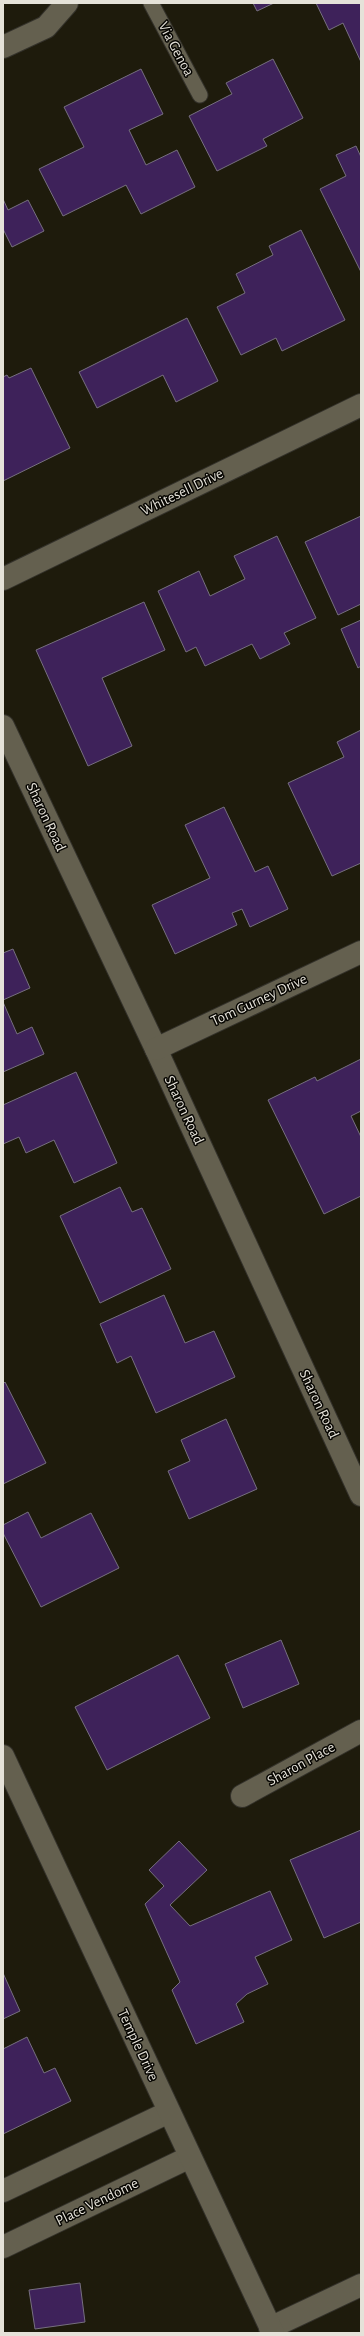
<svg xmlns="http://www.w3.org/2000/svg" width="364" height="2336" font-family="'Alegreya Sans',sans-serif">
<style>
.building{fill:#3e225a;stroke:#766f7f}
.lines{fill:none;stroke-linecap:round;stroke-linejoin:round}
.service-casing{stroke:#34322b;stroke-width:17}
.minor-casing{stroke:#34322b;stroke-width:24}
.tertiary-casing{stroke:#34322b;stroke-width:24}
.service{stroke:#64604f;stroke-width:15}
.minor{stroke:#64604f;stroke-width:22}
.tertiary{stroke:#64604f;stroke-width:22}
.labels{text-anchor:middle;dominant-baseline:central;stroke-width:3;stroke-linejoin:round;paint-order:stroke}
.street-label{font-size:15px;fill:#e5e2d9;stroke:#070602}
</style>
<rect width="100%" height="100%" fill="#1e1b0c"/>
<!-- building -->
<g class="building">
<path d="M 253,3 L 274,3 L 257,11 Z"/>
<path d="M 316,3 L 361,3 L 361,62 L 343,23 L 329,30 Z"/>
<path d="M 273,59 L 303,118 L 263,139 L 267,146 L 217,171 L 189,116 L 232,94 L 226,83 Z"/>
<path d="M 141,69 L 163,114 L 129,130 L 146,165 L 177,150 L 195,187 L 141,214 L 126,185 L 63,216 L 39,169 L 84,147 L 64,107 Z"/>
<path d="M 356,146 L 361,157 L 361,272 L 320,189 L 346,176 L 336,155 Z"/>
<path d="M 3,199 L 8,210 L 28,200 L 44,231 L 12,247 L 3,229 Z"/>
<path d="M 301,230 L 345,320 L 282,351 L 276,338 L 241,355 L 217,307 L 245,293 L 236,274 L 273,255 L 269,246 Z"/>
<path d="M 187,318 L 218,381 L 176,402 L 163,375 L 97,408 L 79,372 Z"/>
<path d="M 31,368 L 70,448 L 3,481 L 3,377 L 7,375 L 9,378 Z"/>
<path d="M 361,516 L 361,604 L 338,615 L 305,542 Z"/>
<path d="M 277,536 L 316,618 L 284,633 L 290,644 L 260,659 L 252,644 L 205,666 L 196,647 L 186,652 L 158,591 L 199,571 L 210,596 L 245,579 L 234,556 Z"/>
<path d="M 144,602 L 165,650 L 102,678 L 132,746 L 88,766 L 36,650 Z"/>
<path d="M 361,620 L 361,666 L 358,668 L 341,629 Z"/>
<path d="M 361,730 L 361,863 L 332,876 L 288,783 L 344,757 L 337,742 Z"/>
<path d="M 224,807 L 255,872 L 268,866 L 288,909 L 250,927 L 242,909 L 232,913 L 237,925 L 175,954 L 152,905 L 210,878 L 185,825 Z"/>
<path d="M 13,949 L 30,988 L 3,1000 L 3,953 Z"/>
<path d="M 3,1002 L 17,1034 L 32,1027 L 44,1054 L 3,1072 Z"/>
<path d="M 361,1059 L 361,1111 L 351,1116 L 361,1137 L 361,1196 L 324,1214 L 268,1100 L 315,1077 L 317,1081 Z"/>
<path d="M 76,1072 L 117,1163 L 74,1183 L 54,1140 L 26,1153 L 19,1137 L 3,1144 L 3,1105 Z"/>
<path d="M 120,1187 L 132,1212 L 142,1208 L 171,1269 L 100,1303 L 60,1216 Z"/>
<path d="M 164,1295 L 185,1343 L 214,1331 L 235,1377 L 156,1413 L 131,1356 L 117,1363 L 100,1324 Z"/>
<path d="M 5,1382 L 46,1463 L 3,1484 L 3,1384 Z"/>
<path d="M 226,1419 L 257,1489 L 189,1519 L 168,1471 L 190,1461 L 181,1440 Z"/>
<path d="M 28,1512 L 41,1538 L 91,1513 L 119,1568 L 41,1607 L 3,1533 L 3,1525 Z"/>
<path d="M 281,1640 L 299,1684 L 243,1708 L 225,1664 Z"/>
<path d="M 178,1655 L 210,1718 L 107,1770 L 75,1707 Z"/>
<path d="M 361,1830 L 361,1922 L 324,1938 L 290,1860 Z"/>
<path d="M 179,1841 L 207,1870 L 170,1905 L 190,1926 L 270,1891 L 292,1940 L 255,1957 L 268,1984 L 247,1994 L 236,2004 L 244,2022 L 196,2044 L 172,1990 L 180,1982 L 145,1904 L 164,1886 L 149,1870 Z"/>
<path d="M 3,1973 L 20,2011 L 3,2019 Z"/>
<path d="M 27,2037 L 44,2073 L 55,2068 L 71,2101 L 3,2134 L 3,2049 Z"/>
<path d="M 80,2283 L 85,2322 L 35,2329 L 29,2290 Z"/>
</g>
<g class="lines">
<defs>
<path id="service" d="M 151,3 L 200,95"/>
<g id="minor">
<path d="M 3,47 L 46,27 L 67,3"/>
<path d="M 3,579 L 361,405"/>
<path d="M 3,726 L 156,1049 L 361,1495"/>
<path d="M 156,1049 L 361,952"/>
<path d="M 242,1796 L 361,1731"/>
<path d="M 3,2191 L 169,2112"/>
<path d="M 3,2247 L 190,2157"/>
<path d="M 270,2328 L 361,2285"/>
</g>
<path id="tertiary" d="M 3,1756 L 273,2333"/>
</defs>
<!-- service casing -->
<use href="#service" class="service-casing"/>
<!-- minor casing -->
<use href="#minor" class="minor-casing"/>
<!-- tertiary casing -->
<use href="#tertiary" class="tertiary-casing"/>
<!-- service -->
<use href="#service" class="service"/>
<!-- minor -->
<use href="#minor" class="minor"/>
<!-- tertiary -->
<use href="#tertiary" class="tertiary"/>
</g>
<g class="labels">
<!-- street labels -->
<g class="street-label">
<text transform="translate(176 49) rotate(62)">Via Genoa</text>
<text transform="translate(182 492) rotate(-26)">Whitesell Drive</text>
<text transform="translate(46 817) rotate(65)">Sharon Road</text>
<text transform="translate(259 1000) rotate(-25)">Tom Gurney Drive</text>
<text transform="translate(184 1110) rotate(65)">Sharon Road</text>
<text transform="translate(319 1404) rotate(65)">Sharon Road</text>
<text transform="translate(301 1764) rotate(-29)">Sharon Place</text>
<text transform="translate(138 2045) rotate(65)">Temple Drive</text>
<text transform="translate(97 2202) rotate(-26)">Place Vendome</text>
</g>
</g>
<!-- border -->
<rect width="364" height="2336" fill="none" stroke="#e5e2d9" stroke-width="8"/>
</svg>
